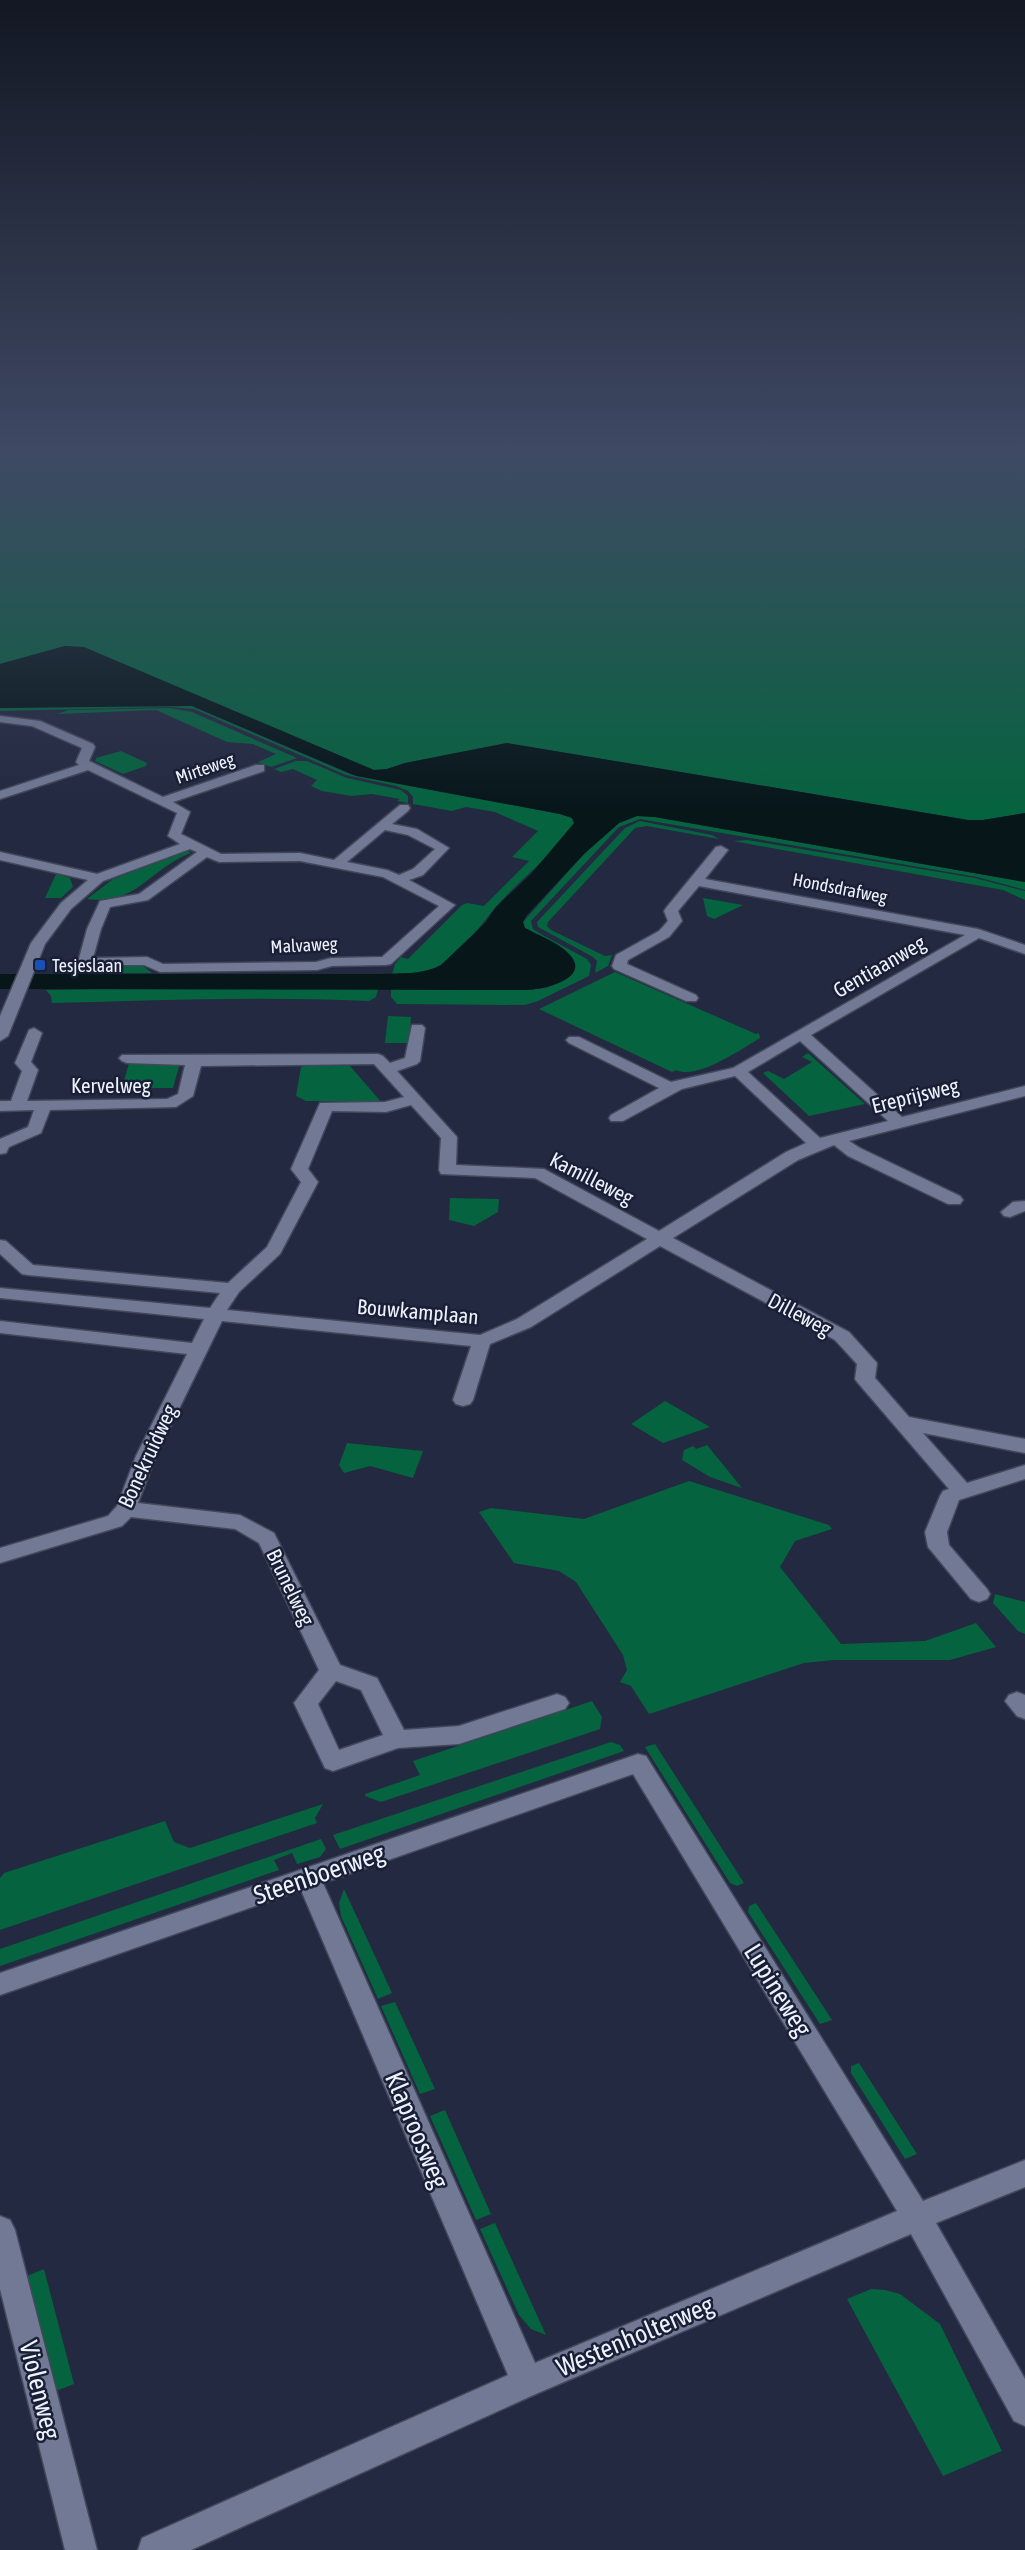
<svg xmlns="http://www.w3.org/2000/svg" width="1025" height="2550" font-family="'Asap Condensed',sans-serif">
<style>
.green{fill:#06633f}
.water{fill:#061619}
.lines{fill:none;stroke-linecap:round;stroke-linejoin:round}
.minor-casing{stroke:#42475a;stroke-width:3}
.minor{fill:#717994;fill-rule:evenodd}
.transit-dot{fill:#1a4fb4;stroke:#191f35;stroke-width:2}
.labels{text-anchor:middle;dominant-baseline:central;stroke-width:5;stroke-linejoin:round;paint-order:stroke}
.far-street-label{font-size:18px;fill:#eef2fe;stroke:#191f35}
.far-poi-label{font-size:18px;fill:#eef2fe;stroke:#191f35;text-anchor:start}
.street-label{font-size:21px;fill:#eef2fe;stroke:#191f35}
.near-street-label{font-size:26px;fill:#eef2fe;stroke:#191f35}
</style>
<rect width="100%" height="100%" fill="#232940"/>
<!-- green -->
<g class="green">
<path d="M 0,451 L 1025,451 L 1025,813 L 983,820 L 968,820 L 507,743 L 405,763 L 387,769 L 374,770 L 81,647 L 65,646 L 0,664 Z"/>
<path d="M 144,705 L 192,706 L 350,774 L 560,814 L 572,818 L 574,823 C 554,856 520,878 495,908 C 480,926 459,956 437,967 C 424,975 407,973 392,974 L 395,964 L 401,957 L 408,959 L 462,905 L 467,903 L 484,906 L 529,861 L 512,857 L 538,831 L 495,812 L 466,807 L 452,811 L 413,804 L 413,797 L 408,791 L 396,786 L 346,775 L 194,709 L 169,707 L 0,711 L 0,708 Z"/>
<path d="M 170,708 L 192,712 L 297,758 L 271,767 L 258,762 L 276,754 L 253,744 L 227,742 L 156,710 L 57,714 L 69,710 Z"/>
<path d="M 121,751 L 147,763 L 146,766 L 123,774 L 95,761 L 96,758 Z"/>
<path d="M 296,761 L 307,761 L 347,778 L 401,790 L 408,796 L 408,803 L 397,801 L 400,799 L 372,794 L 352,796 L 322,791 L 311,786 L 317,780 L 293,769 L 281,772 L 274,769 Z"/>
<path d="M 637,816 L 655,817 L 1025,882 L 1025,890 L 977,877 L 640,819 L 619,827 L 531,921 L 533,929 L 539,933 L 587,959 L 591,965 L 589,976 L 538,1001 L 525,1005 L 397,1004 L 391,997 L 391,989 L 527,990 L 546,988 L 561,982 L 565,950 L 525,928 L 523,922 L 584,854 L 619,823 Z"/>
<path d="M 640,821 L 712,835 L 719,839 L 647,826 L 635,828 L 548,922 L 547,926 L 551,930 L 605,956 L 612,955 L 608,966 L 595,973 L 597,961 L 593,957 L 538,927 L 537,922 L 625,828 Z"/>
<path d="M 747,840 L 975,878 L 1025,891 L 1025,900 L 1003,890 L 733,841 Z"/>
<path d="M 188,851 L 191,853 C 150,868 137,906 87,899 L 113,879 Z"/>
<path d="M 56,874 L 70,878 L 73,887 L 61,898 L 45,898 Z"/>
<path d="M 703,898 L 743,905 L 714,919 L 707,916 Z"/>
<path d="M 62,966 L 143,966 L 152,973 L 53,973 Z"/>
<path d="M 615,972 L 756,1034 L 759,1033 L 760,1038 C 740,1050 697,1080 676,1070 L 672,1072 L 539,1009 Z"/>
<path d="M 204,987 L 378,989 L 376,997 L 369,1001 C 263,996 158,1000 52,1003 L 51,996 L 46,990 Z"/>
<path d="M 388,1016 L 411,1017 L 409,1043 L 385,1043 Z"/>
<path d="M 808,1053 L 865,1104 L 809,1116 L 763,1073 L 768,1071 L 784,1079 L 812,1062 L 802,1057 Z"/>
<path d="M 129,1063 L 180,1063 L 173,1088 L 122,1088 Z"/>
<path d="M 305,1066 L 350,1066 L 383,1104 L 357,1103 L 357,1101 L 306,1101 L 296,1096 L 301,1067 Z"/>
<path d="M 450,1198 L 499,1199 L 498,1212 L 474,1226 L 449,1220 Z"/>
<path d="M 665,1401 L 710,1427 L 663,1443 L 631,1424 Z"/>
<path d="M 347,1443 L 423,1451 L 413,1478 L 370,1466 L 344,1473 L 339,1465 Z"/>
<path d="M 707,1445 L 742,1488 L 710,1477 L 682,1460 L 684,1450 L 693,1446 L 696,1449 Z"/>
<path d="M 689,1481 L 829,1525 L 832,1529 L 795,1541 L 780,1567 L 841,1644 L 925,1641 L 976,1623 L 996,1647 L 950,1660 L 834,1660 L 804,1663 L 649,1714 L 631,1686 L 620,1682 L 627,1670 L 623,1655 L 576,1582 L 559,1571 L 514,1563 L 479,1512 L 491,1508 L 584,1519 Z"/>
<path d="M 995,1594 L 1025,1602 L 1025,1634 L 1018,1631 L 993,1603 Z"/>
<path d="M 592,1701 L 602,1717 L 600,1729 L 381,1802 L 365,1796 L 365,1794 L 420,1775 L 413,1761 Z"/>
<path d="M 611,1742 L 620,1745 L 624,1751 L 340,1849 L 333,1835 Z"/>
<path d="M 655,1744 L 744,1883 L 737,1886 L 730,1883 L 645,1747 Z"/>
<path d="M 323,1804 L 315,1818 L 317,1823 L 0,1930 L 0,1878 L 4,1873 L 165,1821 L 174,1842 L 190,1848 Z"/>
<path d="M 321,1839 L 326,1849 L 320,1857 L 297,1864 L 292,1853 L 274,1860 L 279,1870 L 0,1966 L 0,1949 Z"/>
<path d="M 344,1889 L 392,1993 L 378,1999 L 341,1916 L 339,1903 Z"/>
<path d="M 756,1903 L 832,2020 L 820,2024 L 748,1912 L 749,1906 Z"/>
<path d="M 395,2002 L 435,2089 L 420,2094 L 381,2006 Z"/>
<path d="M 859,2063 L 917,2154 L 905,2159 L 851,2073 L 851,2066 Z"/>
<path d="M 445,2110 L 491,2214 L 476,2220 L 430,2116 Z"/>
<path d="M 495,2223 L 546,2335 L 531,2329 L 519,2315 L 480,2229 Z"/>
<path d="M 44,2269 L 74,2384 L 56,2391 L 27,2276 Z"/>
<path d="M 871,2289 L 885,2290 L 900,2294 L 940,2324 L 1002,2451 L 943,2476 L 847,2299 Z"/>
</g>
<!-- water -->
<path class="water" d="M 65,646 L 84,647 L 374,770 L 387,769 L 405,763 L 507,743 L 968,820 L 983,820 L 1025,813 L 1025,882 L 655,817 L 637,816 L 619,823 L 584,854 L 526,916 L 523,922 L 525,928 C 538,935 555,941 566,951 C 596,977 546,989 527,990 L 0,989 L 0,974 L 379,974 C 400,973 422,975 441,965 L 486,922 L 495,908 L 531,874 L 574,823 L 572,818 L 560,814 L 356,776 L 192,706 L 0,708 L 0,664 Z"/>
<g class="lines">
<defs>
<g id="minor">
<path d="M 0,716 L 40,721 L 93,744 L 95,747 L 89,761 L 163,797 L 256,765 L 264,765 L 264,771 L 173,802 L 190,812 L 181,834 L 221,854 L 300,853 L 334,860 L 400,805 L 408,805 L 410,808 L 408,811 L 392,824 L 417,829 L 449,848 L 423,875 L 409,880 L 455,905 L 391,964 L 386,965 L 332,966 L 317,970 L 160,972 L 144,965 L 80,965 L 78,962 L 87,929 L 100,901 L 139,894 L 197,852 L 190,849 L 103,881 L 71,909 L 45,944 L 8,1036 L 0,1041 L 0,1016 L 31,943 L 61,903 L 88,880 L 0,860 L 0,852 L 97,874 L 180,844 L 168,836 L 177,813 L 88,770 L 0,799 L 0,791 L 79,765 L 76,762 L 82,748 L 32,726 L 0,722 ZM 385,830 L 408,835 L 435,849 L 413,869 L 399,875 L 387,870 L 347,862 ZM 207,857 L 219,862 L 300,861 L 383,877 L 439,906 L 382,957 L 331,958 L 316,962 L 163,964 L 147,957 L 93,958 L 101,929 L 110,907 L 148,900 Z"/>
<path d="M 721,846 L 728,850 L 705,879 L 978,929 L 1025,945 L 1025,954 L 979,938 L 811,1035 L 902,1117 L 1025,1086 L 1025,1096 L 849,1141 L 860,1148 L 960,1196 L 963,1200 L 960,1204 L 948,1204 L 848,1156 L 834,1145 L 798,1160 L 673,1238 L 849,1332 L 877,1363 L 875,1378 L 909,1417 L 1025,1439 L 1025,1453 L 923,1433 L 967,1483 L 1025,1465 L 1025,1479 L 959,1500 L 947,1532 L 949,1545 L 987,1589 L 990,1594 L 987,1599 L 979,1602 L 971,1599 L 928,1547 L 925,1532 L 940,1496 L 943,1491 L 949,1489 L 858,1383 L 855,1379 L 857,1364 L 835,1340 L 660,1246 L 531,1327 L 490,1344 L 473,1400 L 470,1404 L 463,1406 L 456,1404 L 453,1400 L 471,1346 L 222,1321 L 156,1456 L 138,1503 L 240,1515 L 274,1533 L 340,1665 L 377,1678 L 404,1730 L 459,1726 L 557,1694 L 565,1697 L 569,1703 L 565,1709 L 459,1744 L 398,1748 L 333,1771 L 325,1768 L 294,1703 L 319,1670 L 259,1543 L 235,1529 L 131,1517 L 122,1526 L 0,1563 L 0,1548 L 108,1516 L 117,1506 L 136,1456 L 187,1354 L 0,1333 L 0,1321 L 192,1343 L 204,1319 L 0,1298 L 0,1288 L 210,1308 L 220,1293 L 28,1275 L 22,1274 L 0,1254 L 0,1240 L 6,1241 L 33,1265 L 228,1283 L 267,1247 L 301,1182 L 291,1169 L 320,1103 L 385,1102 L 404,1097 L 374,1064 L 201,1066 L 193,1096 L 176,1107 L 50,1110 L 41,1133 L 9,1147 L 6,1153 L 0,1154 L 0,1139 L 28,1127 L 34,1110 L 0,1111 L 0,1101 L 11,1101 L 22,1071 L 15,1063 L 29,1030 L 34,1028 L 42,1033 L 31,1062 L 38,1070 L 27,1101 L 167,1099 L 178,1094 L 185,1065 L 127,1063 L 122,1061 L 119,1058 L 122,1055 L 378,1054 L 383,1056 L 390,1063 L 405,1058 L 412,1025 L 422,1025 L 425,1028 L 420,1061 L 417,1064 L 397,1071 L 457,1137 L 456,1165 L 544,1169 L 659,1231 L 786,1152 L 806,1143 L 735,1076 L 682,1089 L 623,1121 L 611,1121 L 609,1118 L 611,1115 L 659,1088 L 569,1043 L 566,1040 L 569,1037 L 579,1037 L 671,1082 L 733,1068 L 965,935 L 699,886 L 678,911 L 682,921 L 669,937 L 628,960 L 627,964 L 696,995 L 698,998 L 696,1001 L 686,1001 L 614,969 L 612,966 L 616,955 L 659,931 L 668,921 L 664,911 L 666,908 L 716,847 ZM 800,1041 L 888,1121 L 820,1138 L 748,1072 ZM 411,1105 L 441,1138 L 439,1170 L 441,1174 L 535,1178 L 647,1239 L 517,1319 L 480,1335 L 227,1310 L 239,1292 L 280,1254 L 318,1182 L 308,1169 L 332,1111 L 386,1112 ZM 336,1681 L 361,1690 L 383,1735 L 339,1750 L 318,1704 Z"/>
<path d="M 1025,1201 L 1025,1211 L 1010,1217 L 1004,1216 L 1001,1212 L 1013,1202 Z"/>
<path d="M 1017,1692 L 1025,1695 L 1025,1719 L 1017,1716 L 1005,1701 L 1009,1695 Z"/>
<path d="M 638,1754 L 646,1756 L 923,2201 L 1025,2160 L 1025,2187 L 936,2223 L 1025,2379 L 1025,2426 L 1014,2421 L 911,2234 L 538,2393 L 191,2550 L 138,2550 L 142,2538 L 508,2375 L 301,1890 L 0,1995 L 0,1973 ZM 633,1774 L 897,2211 L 535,2363 L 323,1883 Z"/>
<path d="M 0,2216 L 10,2220 L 15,2230 L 97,2550 L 65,2550 L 0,2289 Z"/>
</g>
</defs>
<!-- minor casing -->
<use href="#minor" class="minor-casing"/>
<!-- minor -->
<use href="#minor" class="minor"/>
</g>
<!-- sky -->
<linearGradient id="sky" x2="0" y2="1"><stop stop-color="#131723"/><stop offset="0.56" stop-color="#3f4964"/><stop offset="1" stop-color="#3f4964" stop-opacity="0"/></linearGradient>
<rect width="1025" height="808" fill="url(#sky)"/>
<!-- markers -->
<rect class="transit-dot" x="34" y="959" width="12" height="12" rx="3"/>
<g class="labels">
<!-- far-street labels -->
<g class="far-street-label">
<text transform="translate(205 768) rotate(-19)">Mirteweg</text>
<text transform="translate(840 888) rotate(11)">Hondsdrafweg</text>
<text transform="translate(304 945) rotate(-3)">Malvaweg</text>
</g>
<!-- far-poi labels -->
<g class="far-poi-label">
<text x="52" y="965">Tesjeslaan</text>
</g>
<!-- street labels -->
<g class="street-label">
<text transform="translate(879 966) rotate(-30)">Gentiaanweg</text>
<text x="111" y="1085">Kervelweg</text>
<text transform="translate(915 1095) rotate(-14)">Ereprijsweg</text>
<text transform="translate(592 1178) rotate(27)">Kamilleweg</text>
<text transform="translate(418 1311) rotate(5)">Bouwkamplaan</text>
<text transform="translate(800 1314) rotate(28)">Dilleweg</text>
<text transform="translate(147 1456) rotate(-65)">Bonekruidweg</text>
<text transform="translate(291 1587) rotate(64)">Brunelweg</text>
</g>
<!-- near-street labels -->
<g class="near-street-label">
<text transform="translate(319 1874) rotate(-19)">Steenboerweg</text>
<text transform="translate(778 1990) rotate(58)">Lupineweg</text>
<text transform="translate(417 2130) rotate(67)">Klaproosweg</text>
<text transform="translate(635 2336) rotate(-23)">Westenholterweg</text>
<text transform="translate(40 2390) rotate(76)">Violenweg</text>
</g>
</g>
</svg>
